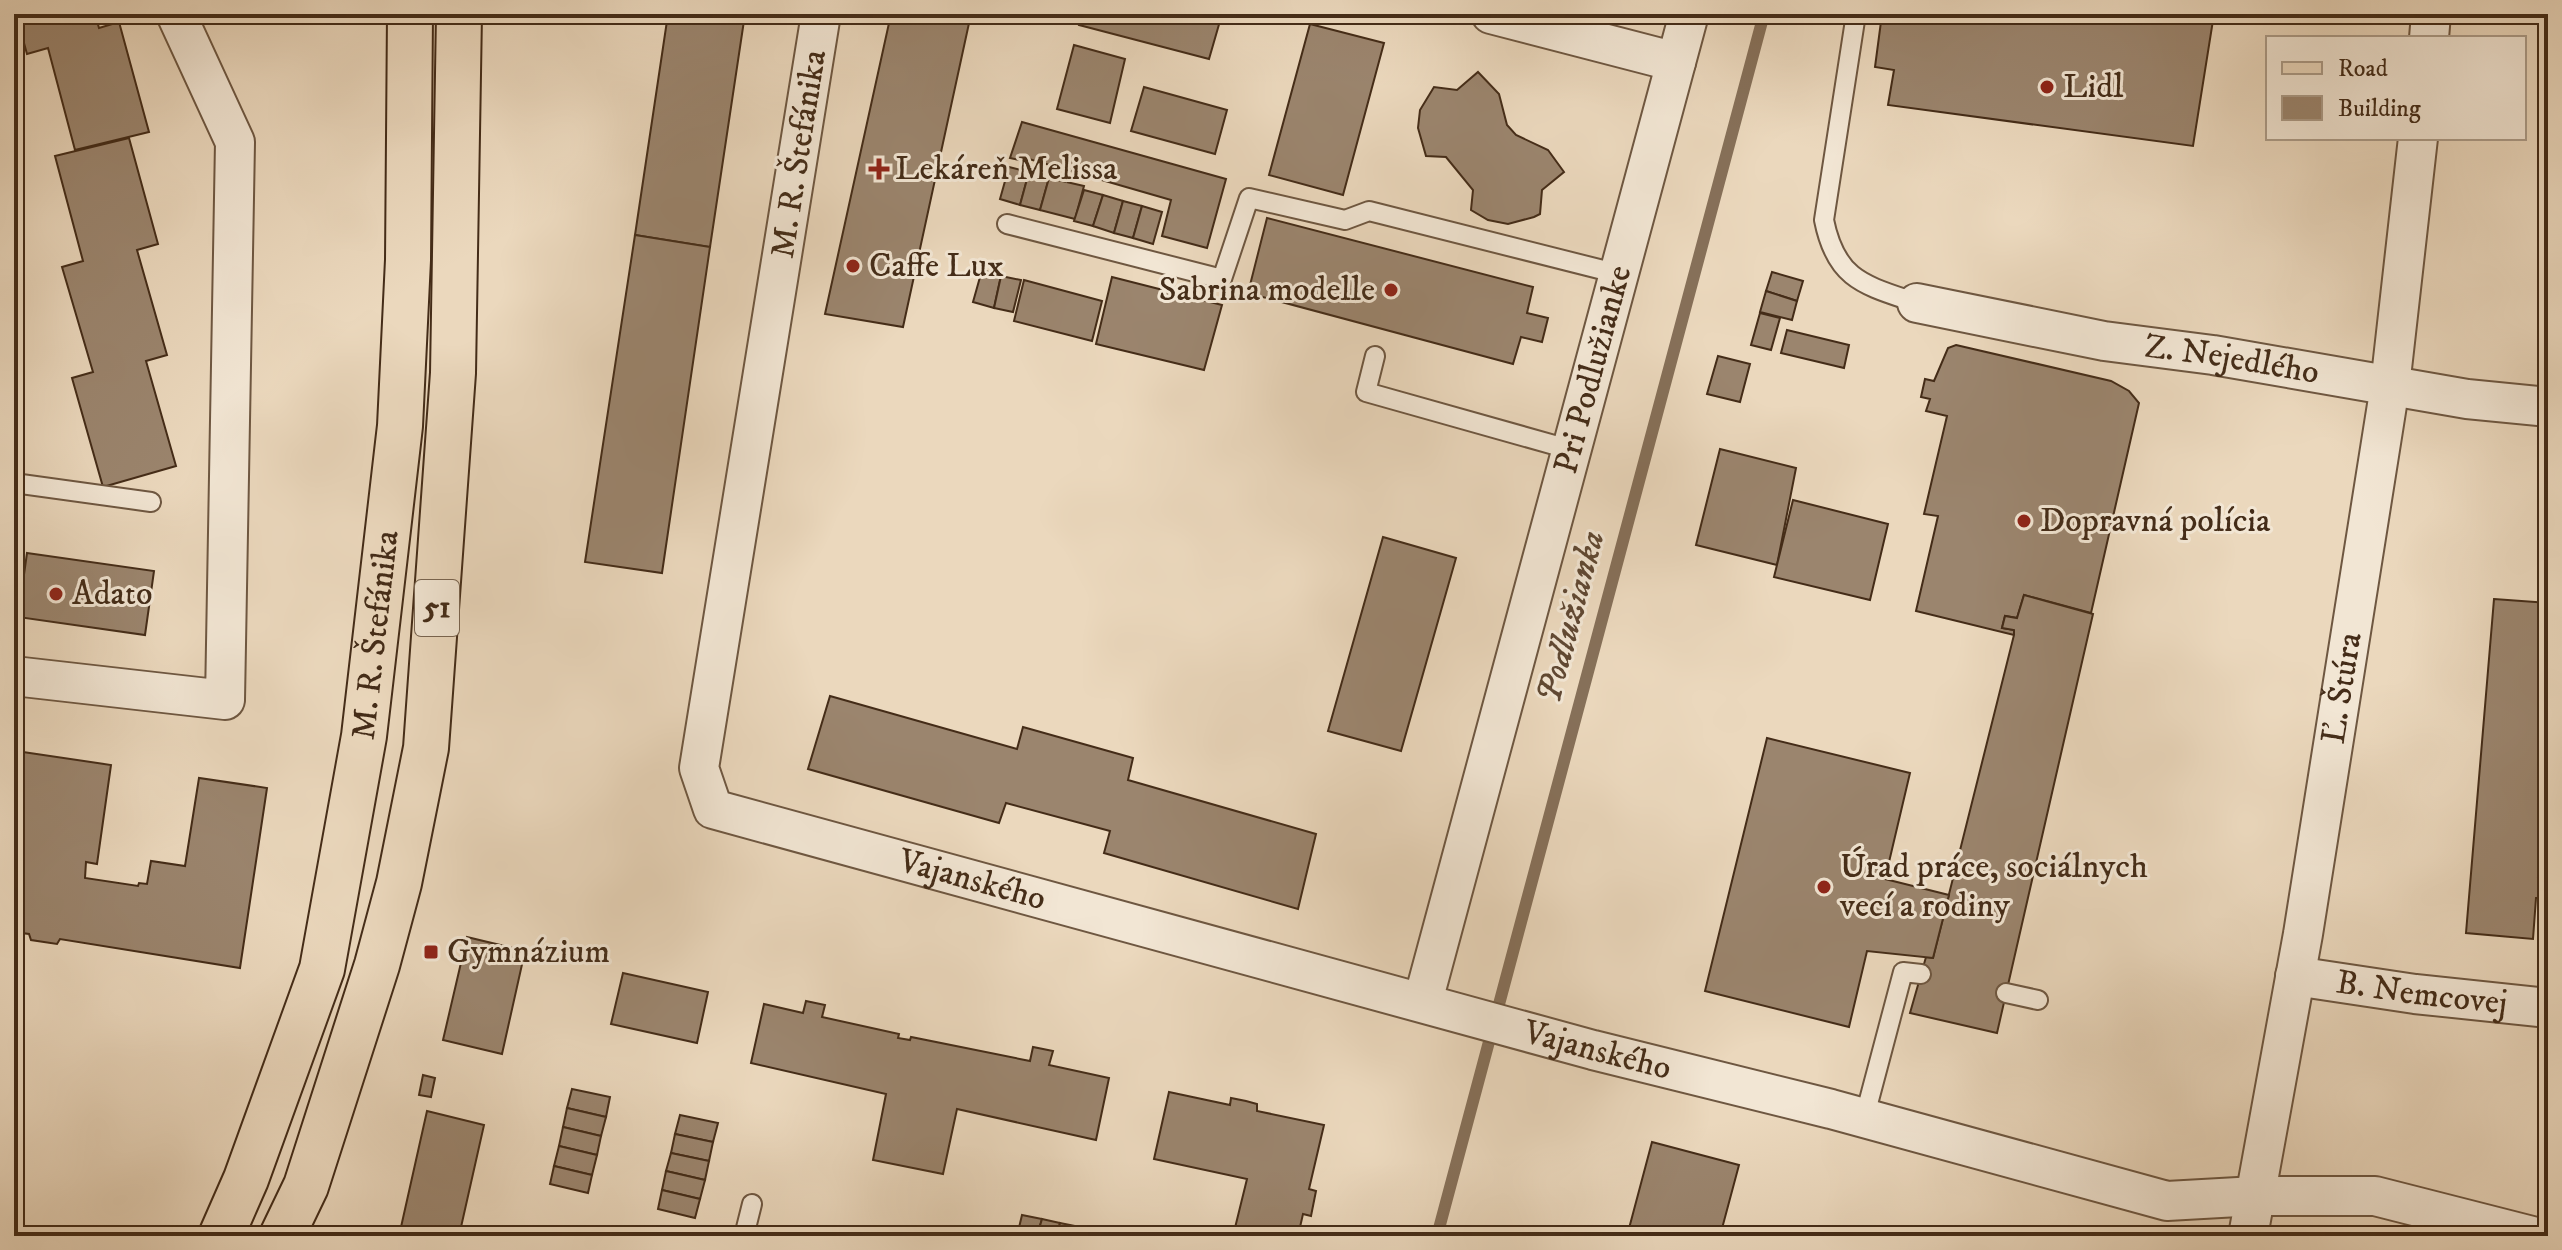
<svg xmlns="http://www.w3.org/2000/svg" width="2562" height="1250" font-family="'IM FELL DW Pica',serif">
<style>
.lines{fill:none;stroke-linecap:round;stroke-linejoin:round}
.stream{stroke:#867059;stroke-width:12}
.building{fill:#9b856e;stroke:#442c18;stroke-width:2}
.lane-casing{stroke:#6e5741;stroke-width:22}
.street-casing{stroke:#6e5741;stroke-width:42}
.primary-casing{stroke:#442c18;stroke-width:48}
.lane{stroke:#f2e6d4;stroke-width:18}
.street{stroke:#f2e6d4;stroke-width:38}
.primary{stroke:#ebd8bd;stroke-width:44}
.poi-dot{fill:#8f2418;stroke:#f2e6d4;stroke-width:3}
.labels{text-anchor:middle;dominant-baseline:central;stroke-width:6;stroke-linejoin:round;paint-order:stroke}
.shield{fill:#f2e6d4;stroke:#786450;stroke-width:2}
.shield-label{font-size:32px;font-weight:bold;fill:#442c18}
.poi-label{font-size:34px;fill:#442c18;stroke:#f2e6d4;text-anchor:start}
.street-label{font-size:34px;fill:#442c18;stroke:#f2e6d4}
.water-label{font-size:36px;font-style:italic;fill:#604833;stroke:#f2e6d4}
</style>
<rect width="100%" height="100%" fill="#ebd8bd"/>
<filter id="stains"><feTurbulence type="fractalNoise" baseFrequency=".0025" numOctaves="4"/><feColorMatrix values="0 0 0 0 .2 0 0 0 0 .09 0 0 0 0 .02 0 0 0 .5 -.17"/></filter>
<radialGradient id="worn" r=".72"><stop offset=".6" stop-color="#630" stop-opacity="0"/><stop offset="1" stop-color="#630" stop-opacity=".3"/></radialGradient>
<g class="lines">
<!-- stream -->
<path class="stream" d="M 1437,1236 L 1764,14"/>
</g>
<!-- building -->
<g class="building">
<path d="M 16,14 L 95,14 L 99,28 L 119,22 L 149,132 L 75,150 L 48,48 L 27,54 Z"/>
<path d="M 668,14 L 745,14 L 710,247 L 635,235 Z"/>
<path d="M 891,14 L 971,14 L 903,327 L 825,314 Z"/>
<path d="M 1082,14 L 1222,14 L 1209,59 L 1079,25 Z"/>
<path d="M 1882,14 L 2214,14 L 2193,146 L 1888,105 L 1894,70 L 1875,67 Z"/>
<path d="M 1310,24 L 1384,43 L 1343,195 L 1269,175 Z"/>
<path d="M 1074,45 L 1125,59 L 1110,123 L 1057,109 Z"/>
<path d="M 1478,72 L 1499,94 L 1507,125 L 1516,135 L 1548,150 L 1564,172 L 1542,190 L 1540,214 L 1534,217 L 1508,224 L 1488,220 L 1471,210 L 1473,190 L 1446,157 L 1426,156 L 1418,128 L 1420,110 L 1434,87 L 1457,90 Z"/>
<path d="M 1144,87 L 1227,110 L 1215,154 L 1131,131 Z"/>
<path d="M 1022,122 L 1226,179 L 1207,248 L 1162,236 L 1171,200 L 1029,159 L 1028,162 L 1010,158 Z"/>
<path d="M 129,138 L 158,244 L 137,250 L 167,355 L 146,361 L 176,466 L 103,487 L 72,378 L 93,372 L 62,267 L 83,261 L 55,156 Z"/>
<path d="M 1009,167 L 1029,172 L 1020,205 L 1000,199 Z"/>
<path d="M 1029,172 L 1049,178 L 1040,210 L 1020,205 Z"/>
<path d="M 1049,178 L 1084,186 L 1075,219 L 1040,210 Z"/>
<path d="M 1084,190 L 1103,195 L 1093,226 L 1074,221 Z"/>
<path d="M 1103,195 L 1123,201 L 1114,233 L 1093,226 Z"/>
<path d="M 1123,201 L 1142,206 L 1133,238 L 1114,233 Z"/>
<path d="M 1142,206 L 1162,212 L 1153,244 L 1133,238 Z"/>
<path d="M 1267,218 L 1533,287 L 1527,313 L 1548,318 L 1542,342 L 1521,337 L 1513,364 L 1248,293 Z"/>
<path d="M 635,235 L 710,247 L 662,573 L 585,562 Z"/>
<path d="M 982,270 L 1001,276 L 994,308 L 973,302 Z"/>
<path d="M 1772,272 L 1803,281 L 1797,301 L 1766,291 Z"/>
<path d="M 1001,276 L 1021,280 L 1013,312 L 994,308 Z"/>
<path d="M 1112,277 L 1222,305 L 1204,370 L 1096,344 Z"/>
<path d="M 1024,280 L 1102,301 L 1092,341 L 1014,321 Z"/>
<path d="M 1766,291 L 1797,301 L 1792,320 L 1760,312 Z"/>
<path d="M 1760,313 L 1780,318 L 1771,350 L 1751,345 Z"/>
<path d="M 1787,330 L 1849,345 L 1844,368 L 1781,353 Z"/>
<path d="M 1956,345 L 2111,381 L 2129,391 L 2139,403 L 2091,613 L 2024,595 L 2017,618 L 2005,616 L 2002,628 L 2014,630 L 2014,635 L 1916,611 L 1938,516 L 1924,514 L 1947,416 L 1926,411 L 1930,399 L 1921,397 L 1925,379 L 1934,381 L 1948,348 Z"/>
<path d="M 1718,356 L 1750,364 L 1740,402 L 1707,394 Z"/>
<path d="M 1720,449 L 1796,468 L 1777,565 L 1696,545 Z"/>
<path d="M 1793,500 L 1888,524 L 1870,600 L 1774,577 Z"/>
<path d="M 1383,537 L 1456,558 L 1401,751 L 1328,731 Z"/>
<path d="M 27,553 L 154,571 L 145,635 L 18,617 Z"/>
<path d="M 2024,595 L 2093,614 L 1997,1033 L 1910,1013 L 1926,957 L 1933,958 L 2014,635 L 2014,630 L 2002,628 L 2005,616 L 2017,618 Z"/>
<path d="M 2494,599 L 2548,603 L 2548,752 L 2543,814 L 2548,814 L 2548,834 L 2541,834 L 2538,877 L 2546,878 L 2544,898 L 2536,898 L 2533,939 L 2466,933 Z"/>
<path d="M 830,696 L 1017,749 L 1023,727 L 1133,758 L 1128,780 L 1316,834 L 1298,909 L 1104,853 L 1110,831 L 1006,803 L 999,823 L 808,769 Z"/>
<path d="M 1767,738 L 1910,773 L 1885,879 L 1949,895 L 1933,958 L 1867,951 L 1849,1027 L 1705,991 Z"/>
<path d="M 23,752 L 111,765 L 97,864 L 86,862 L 85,878 L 138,886 L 139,883 L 147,884 L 151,861 L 185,866 L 199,778 L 267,788 L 240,968 L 60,939 L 57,944 L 31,940 L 29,934 L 14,932 L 14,818 Z"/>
<path d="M 467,937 L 525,951 L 502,1054 L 443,1040 Z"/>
<path d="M 623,973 L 708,992 L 697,1043 L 611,1024 Z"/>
<path d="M 806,1001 L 825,1005 L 822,1017 L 899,1034 L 898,1038 L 910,1040 L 911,1037 L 1030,1061 L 1033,1047 L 1053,1051 L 1049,1065 L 1109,1078 L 1096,1140 L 957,1109 L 943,1174 L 873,1160 L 886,1094 L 751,1063 L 764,1004 L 803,1013 Z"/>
<path d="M 423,1075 L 435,1078 L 431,1097 L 419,1095 Z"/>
<path d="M 572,1089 L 610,1097 L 606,1117 L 567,1108 Z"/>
<path d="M 1169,1092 L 1230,1105 L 1231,1098 L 1246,1101 L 1257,1104 L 1257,1111 L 1324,1125 L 1309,1189 L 1316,1191 L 1311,1216 L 1303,1214 L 1298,1236 L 1233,1236 L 1247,1179 L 1154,1159 Z"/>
<path d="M 567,1108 L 606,1117 L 601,1136 L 563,1127 Z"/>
<path d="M 427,1111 L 484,1125 L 459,1236 L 399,1236 Z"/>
<path d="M 680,1115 L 718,1123 L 713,1142 L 675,1134 Z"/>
<path d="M 563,1127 L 601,1136 L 597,1155 L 559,1146 Z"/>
<path d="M 675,1134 L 713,1142 L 709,1161 L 671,1153 Z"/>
<path d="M 1652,1142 L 1739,1165 L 1720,1236 L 1627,1236 Z"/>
<path d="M 559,1146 L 597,1155 L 592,1175 L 554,1166 Z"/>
<path d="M 671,1153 L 709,1161 L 705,1180 L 666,1171 Z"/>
<path d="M 554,1166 L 592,1175 L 588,1193 L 550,1184 Z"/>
<path d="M 666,1171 L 705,1180 L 700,1199 L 662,1190 Z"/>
<path d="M 662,1190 L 700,1199 L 695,1218 L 658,1209 Z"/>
<path d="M 1022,1215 L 1042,1219 L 1037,1236 L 1017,1236 Z"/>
<path d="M 1042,1219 L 1060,1223 L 1057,1236 L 1037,1236 Z"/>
<path d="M 1060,1223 L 1080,1227 L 1078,1236 L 1057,1236 Z"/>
</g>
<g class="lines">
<defs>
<g id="lane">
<path d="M 1856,14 L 1824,220 C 1836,280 1864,285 1917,303"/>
<path d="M 1007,224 L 1222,279 L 1249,198 L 1345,220 L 1369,211 L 1619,274"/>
<path d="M 1375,356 L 1366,392 L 1572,450"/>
<path d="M 14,483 L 151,502"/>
<path d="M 2006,993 L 2038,1000"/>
<path d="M 1864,1119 L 1903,972 L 1921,974"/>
<path d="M 744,1236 L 752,1204"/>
</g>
<g id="street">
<path id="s1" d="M 821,14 L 699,768 L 713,809 L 1593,1050 L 1831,1109 L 2167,1201 L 2256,1196 L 2375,1196 L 2532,1236"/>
<path d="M 1491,14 L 1676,62"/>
<path d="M 2429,38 L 2431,14"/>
<path id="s2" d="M 1917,303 L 2104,341 L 2213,355 L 2467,399 L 2548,407"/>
<path d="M 14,676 L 225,700 L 235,142 L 176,14"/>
<path id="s3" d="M 2295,976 L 2415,994 L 2548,1008"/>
<path id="s4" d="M 1423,1001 L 1689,14"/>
<path id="s5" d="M 2248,1236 L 2303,934 L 2390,386 L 2418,138"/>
</g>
<g id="primary">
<path id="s6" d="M 221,1236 L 246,1179 L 322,969 L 364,736 L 400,426 L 408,260 L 410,14"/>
<path d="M 282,1236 L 306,1186 L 377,965 L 399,883 L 426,748 L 453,373 L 459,14"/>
</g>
</defs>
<!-- lane casing -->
<use href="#lane" class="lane-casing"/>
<!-- street casing -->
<use href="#street" class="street-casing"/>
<!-- primary casing -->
<use href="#primary" class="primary-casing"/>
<!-- lane -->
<use href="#lane" class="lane"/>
<!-- street -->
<use href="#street" class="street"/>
<!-- primary -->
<use href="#primary" class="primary"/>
</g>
<!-- markers -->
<g class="poi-dot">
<circle cx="2047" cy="87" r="8"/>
<path d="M875 157h8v8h8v8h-8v8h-8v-8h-8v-8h8z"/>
<circle cx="853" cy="266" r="8"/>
<circle cx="1391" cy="290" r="8"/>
<circle cx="2024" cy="521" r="8"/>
<circle cx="56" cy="594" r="8"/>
<circle cx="1824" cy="887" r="8"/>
<rect x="423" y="944" width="16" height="16" rx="4"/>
</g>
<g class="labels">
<!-- shield labels -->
<rect class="shield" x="415" y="580" width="44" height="56" rx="6"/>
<g class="shield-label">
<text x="437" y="608">51</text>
</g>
<!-- poi labels -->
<g class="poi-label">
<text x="2063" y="87">Lidl</text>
<text x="895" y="169">Lekáreň Melissa</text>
<text x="869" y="266">Caffe Lux</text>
<text x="1375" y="290" text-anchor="end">Sabrina modelle</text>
<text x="2040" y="521">Dopravná polícia</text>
<text x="72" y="594">Adato</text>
<text x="1840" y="867">Úrad práce, sociálnych<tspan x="1840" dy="39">vecí a rodiny</tspan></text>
<text x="447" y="952">Gymnázium</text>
</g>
<!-- street labels -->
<g class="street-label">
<text transform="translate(799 154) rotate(-81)">M. R. Štefánika</text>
<text stroke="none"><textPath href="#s2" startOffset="320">Z. Nejedlého</textPath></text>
<text stroke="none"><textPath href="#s4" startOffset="654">Pri Podlužianke</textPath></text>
<text stroke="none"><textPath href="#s6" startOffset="624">M. R. Štefánika</textPath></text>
<text stroke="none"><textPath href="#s5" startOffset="556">Ľ. Štúra</textPath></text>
<text stroke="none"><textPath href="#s1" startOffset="1076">Vajanského</textPath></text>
<text stroke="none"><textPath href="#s3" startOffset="128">B. Nemcovej</textPath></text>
<text stroke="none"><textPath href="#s1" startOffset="1724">Vajanského</textPath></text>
</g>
<!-- water labels -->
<g class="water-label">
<text transform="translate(1571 617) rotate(-75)">Podlužianka</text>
</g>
</g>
<!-- margin -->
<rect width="2562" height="1250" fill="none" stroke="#ebd8bd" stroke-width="48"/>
<rect x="16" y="16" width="2530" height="1218" fill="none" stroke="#442c18" stroke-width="4"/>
<rect x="24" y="24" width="2514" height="1202" fill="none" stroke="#442c18" stroke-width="2"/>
<!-- legend -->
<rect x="2266" y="36" width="260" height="104" fill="#f2e6d4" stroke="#ac9c89" stroke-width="2"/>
<rect x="2282" y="62" width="40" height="12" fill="#ebd8bd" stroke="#ac9c89" stroke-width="2"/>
<text x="2338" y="76" font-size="24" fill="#442c18">Road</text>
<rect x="2282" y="96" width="40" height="24" fill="#9b856e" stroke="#ac9c89" stroke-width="2"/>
<text x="2338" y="116" font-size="24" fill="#442c18">Building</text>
<rect width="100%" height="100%" filter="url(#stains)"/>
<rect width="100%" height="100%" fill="url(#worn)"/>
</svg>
